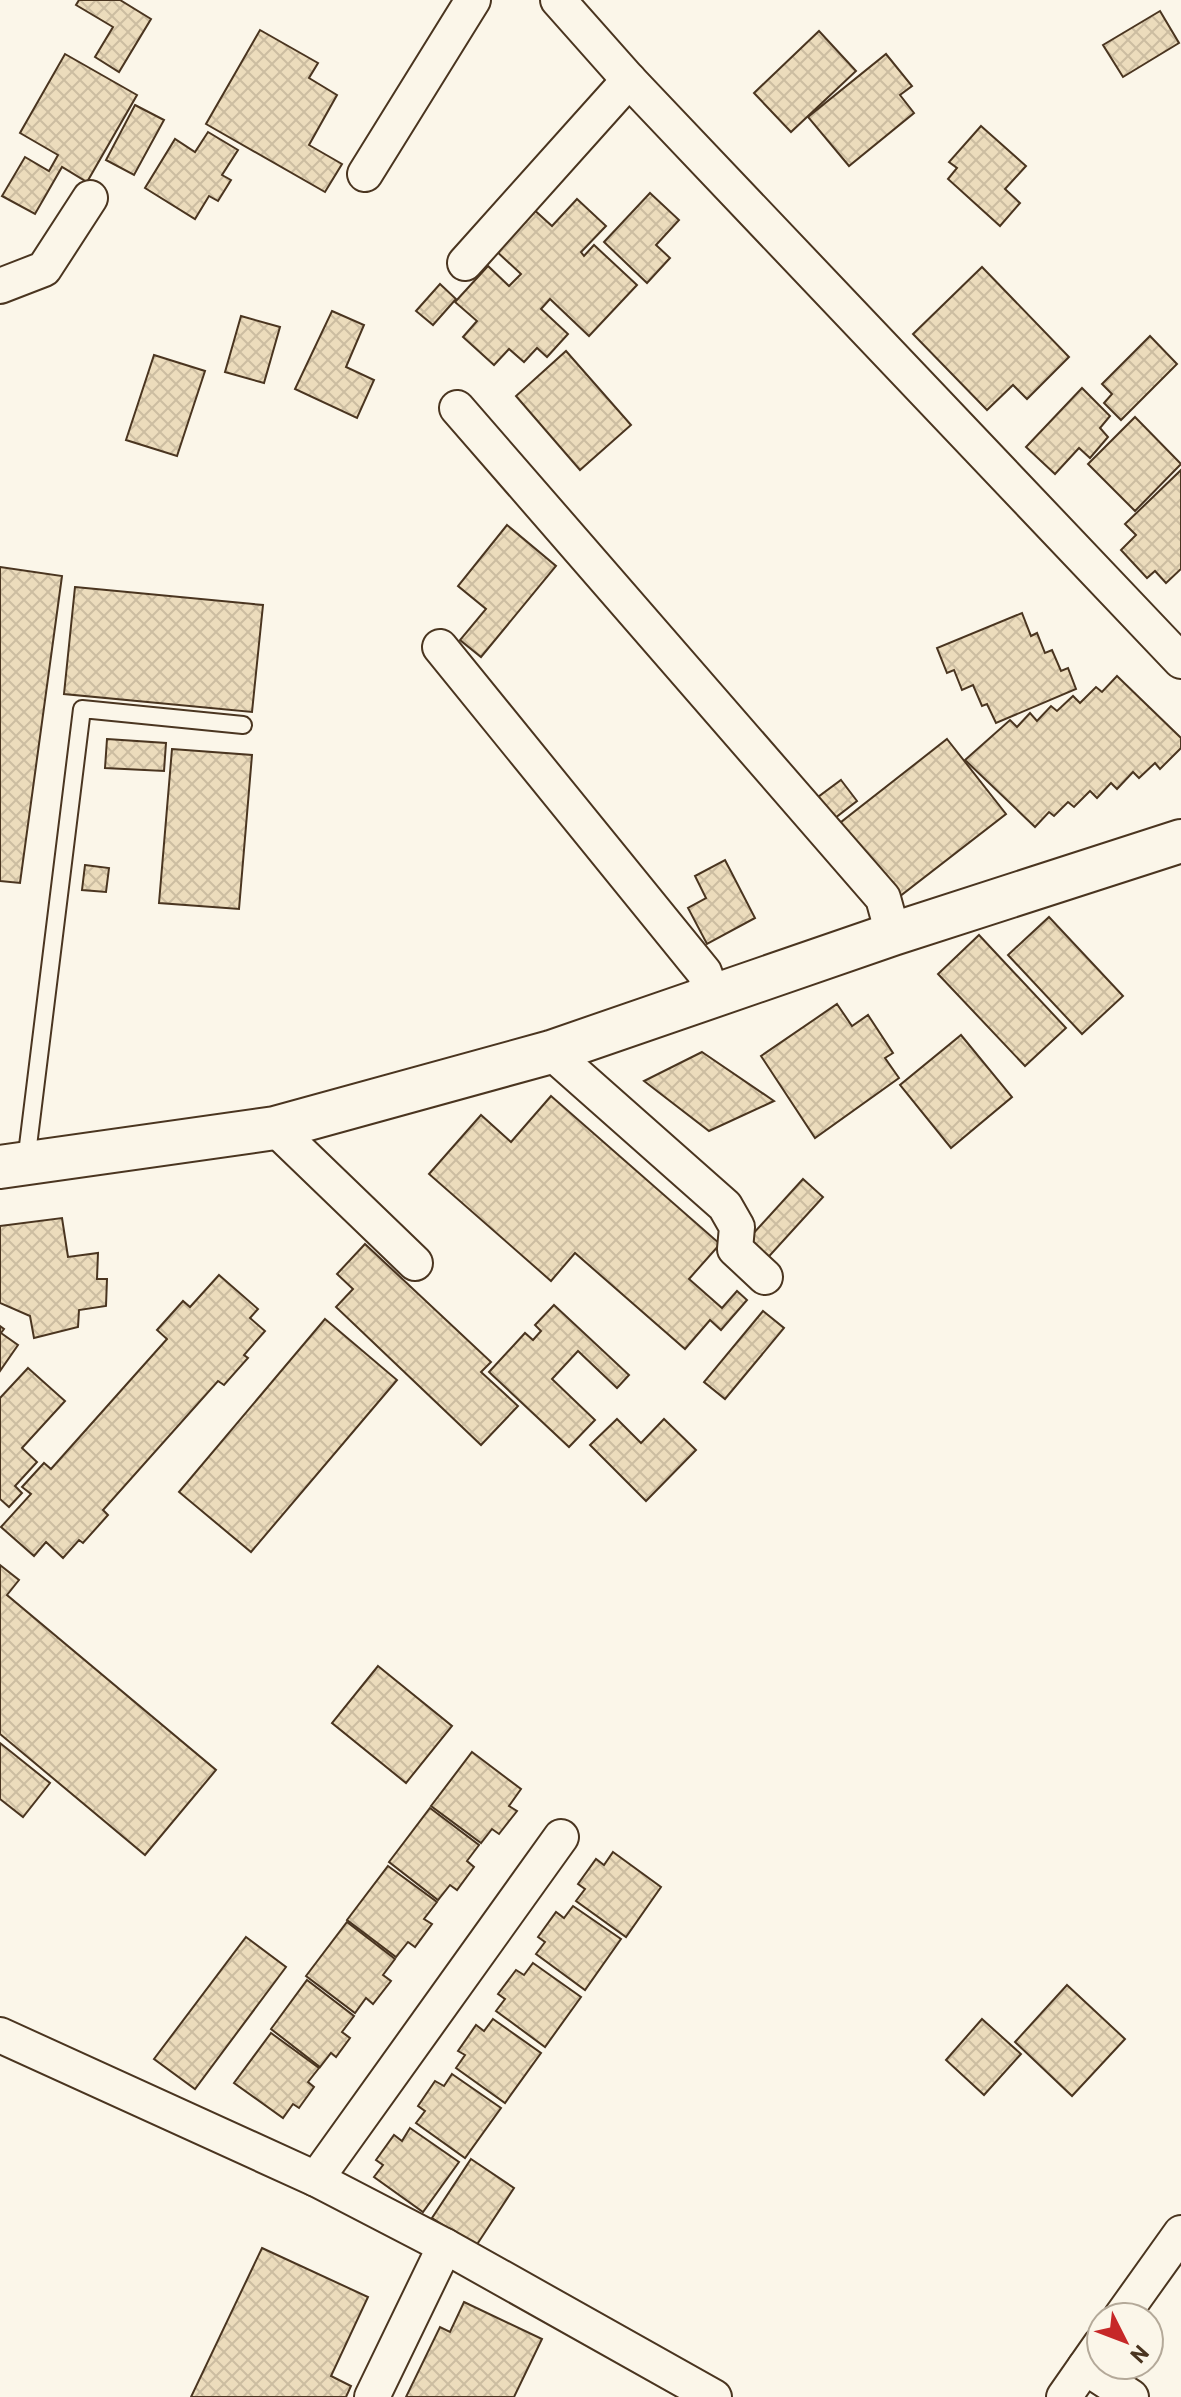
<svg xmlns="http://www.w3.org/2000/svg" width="1181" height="2397" font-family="Barlow,sans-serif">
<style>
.building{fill:url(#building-cross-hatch);stroke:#4a3520;stroke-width:2}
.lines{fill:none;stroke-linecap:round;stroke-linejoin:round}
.service-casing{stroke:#4a3520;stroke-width:20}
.minor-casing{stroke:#4a3520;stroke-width:38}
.tertiary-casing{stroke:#4a3520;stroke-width:46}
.service{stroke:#fbf6e9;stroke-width:16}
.minor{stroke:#fbf6e9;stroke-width:34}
.tertiary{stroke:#fbf6e9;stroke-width:42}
</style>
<defs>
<pattern id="building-cross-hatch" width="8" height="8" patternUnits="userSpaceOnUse" patternTransform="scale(2)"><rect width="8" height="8" fill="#ecdcbc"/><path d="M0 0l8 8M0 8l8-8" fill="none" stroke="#ccbda1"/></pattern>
</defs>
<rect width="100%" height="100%" fill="#fbf6e9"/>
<!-- building -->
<g class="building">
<path d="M 79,0 L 120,0 L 151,19 L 119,72 L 95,57 L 113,27 L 76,5 Z"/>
<path d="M 1160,11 L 1179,43 L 1123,77 L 1103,45 Z"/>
<path d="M 260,30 L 318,63 L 309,78 L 337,95 L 309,145 L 342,164 L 325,192 L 206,124 Z"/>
<path d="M 819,31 L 856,71 L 791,132 L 754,93 Z"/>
<path d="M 65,54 L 137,95 L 87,182 L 62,167 L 35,214 L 2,196 L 25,157 L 49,171 L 58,155 L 20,133 Z"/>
<path d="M 886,54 L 912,86 L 900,95 L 914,113 L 849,166 L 808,117 Z"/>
<path d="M 135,105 L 164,120 L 134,175 L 106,160 Z"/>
<path d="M 981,126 L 1026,166 L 1005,189 L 1020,203 L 1000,226 L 948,179 L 957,168 L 949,162 Z"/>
<path d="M 208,132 L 238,150 L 222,175 L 231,180 L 218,201 L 209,196 L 195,219 L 145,188 L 175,139 L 195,152 Z"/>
<path d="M 650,193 L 679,220 L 656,245 L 670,258 L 647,283 L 604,242 Z"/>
<path d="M 577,199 L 606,226 L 581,252 L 584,256 L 594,245 L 637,285 L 589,336 L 550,299 L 541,309 L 568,334 L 547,357 L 537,348 L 524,362 L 509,349 L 494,365 L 463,337 L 477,321 L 455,302 L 488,266 L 509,286 L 521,274 L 494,249 L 532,208 L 552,226 Z"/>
<path d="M 982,267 L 1069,357 L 1027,399 L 1013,385 L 987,410 L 913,334 Z"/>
<path d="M 440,284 L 456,299 L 433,325 L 416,311 Z"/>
<path d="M 332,311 L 364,325 L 346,367 L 374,380 L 357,418 L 295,389 Z"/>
<path d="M 241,316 L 280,327 L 264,383 L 225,372 Z"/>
<path d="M 1150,336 L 1177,364 L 1121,420 L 1104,403 L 1112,394 L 1102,384 Z"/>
<path d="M 566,351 L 631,425 L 580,470 L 516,396 Z"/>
<path d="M 154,355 L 205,371 L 177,456 L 126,440 Z"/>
<path d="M 1082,388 L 1110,416 L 1100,428 L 1108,437 L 1090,458 L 1079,448 L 1055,474 L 1026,447 Z"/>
<path d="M 1135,417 L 1181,464 L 1135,511 L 1088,464 Z"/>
<path d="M 1181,470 L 1181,569 L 1166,583 L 1155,571 L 1147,578 L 1121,550 L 1136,535 L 1125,524 Z"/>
<path d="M 507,525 L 556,566 L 481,657 L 460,640 L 486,609 L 458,586 Z"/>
<path d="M 0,567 L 62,576 L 20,883 L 0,881 Z"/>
<path d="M 75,587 L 263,605 L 252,712 L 64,694 Z"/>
<path d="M 1022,613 L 1031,636 L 1037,633 L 1045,653 L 1052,650 L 1061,671 L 1068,668 L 1076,689 L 996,723 L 987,704 L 982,706 L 973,685 L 962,690 L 954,670 L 947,673 L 937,648 Z"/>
<path d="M 1117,676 L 1181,738 L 1181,748 L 1160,769 L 1155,763 L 1139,778 L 1133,772 L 1117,789 L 1111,783 L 1097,798 L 1090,791 L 1074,807 L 1068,802 L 1054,816 L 1049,812 L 1035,827 L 965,760 L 1010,720 L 1017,727 L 1030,713 L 1037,721 L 1051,706 L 1057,711 L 1073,696 L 1080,703 L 1096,687 L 1102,692 Z"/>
<path d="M 107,739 L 166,743 L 164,771 L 105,768 Z"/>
<path d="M 947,739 L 1006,814 L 895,900 L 836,826 Z"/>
<path d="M 172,749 L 252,755 L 239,909 L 159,903 Z"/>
<path d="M 841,780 L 857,801 L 835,818 L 818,797 Z"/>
<path d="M 725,860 L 755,918 L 707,944 L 688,908 L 706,898 L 695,876 Z"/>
<path d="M 85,865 L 109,868 L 106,892 L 82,890 Z"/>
<path d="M 1049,917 L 1123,996 L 1082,1034 L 1008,955 Z"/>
<path d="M 979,935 L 1066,1028 L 1025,1066 L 938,974 Z"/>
<path d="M 837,1004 L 852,1026 L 868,1015 L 893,1053 L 885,1058 L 899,1078 L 815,1138 L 761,1056 Z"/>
<path d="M 961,1035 L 1012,1097 L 951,1148 L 900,1085 Z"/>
<path d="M 702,1052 L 774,1101 L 709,1131 L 644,1081 Z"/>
<path d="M 551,1096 L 720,1244 L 689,1279 L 722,1308 L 737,1291 L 747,1300 L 721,1330 L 710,1320 L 685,1349 L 575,1253 L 551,1281 L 429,1174 L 481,1115 L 511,1142 Z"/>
<path d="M 803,1179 L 823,1197 L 761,1265 L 741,1247 Z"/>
<path d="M 62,1218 L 68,1257 L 98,1253 L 97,1279 L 107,1279 L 106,1306 L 79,1310 L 78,1327 L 34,1338 L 30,1316 L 0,1303 L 0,1226 Z"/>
<path d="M 365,1244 L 491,1362 L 481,1372 L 518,1406 L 481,1445 L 336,1307 L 353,1289 L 337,1274 Z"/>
<path d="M 219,1275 L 258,1309 L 250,1318 L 265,1331 L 244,1355 L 248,1358 L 224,1385 L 218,1381 L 103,1510 L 108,1515 L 83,1543 L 79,1540 L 63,1558 L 46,1542 L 34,1556 L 1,1527 L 31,1494 L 22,1487 L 44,1463 L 51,1469 L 167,1339 L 157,1330 L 183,1301 L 190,1307 Z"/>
<path d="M 554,1305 L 629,1375 L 617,1388 L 578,1351 L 552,1379 L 595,1420 L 569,1447 L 489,1372 L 525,1333 L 533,1340 L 541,1331 L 535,1325 Z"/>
<path d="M 763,1311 L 784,1328 L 725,1399 L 704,1382 Z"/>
<path d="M 325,1319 L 397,1380 L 251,1552 L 179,1492 Z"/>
<path d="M 0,1326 L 4,1329 L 1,1333 L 18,1345 L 0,1371 Z"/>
<path d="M 28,1368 L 65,1401 L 22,1448 L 37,1462 L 15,1486 L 22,1493 L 9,1507 L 0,1499 L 0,1398 Z"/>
<path d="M 617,1419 L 641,1443 L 664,1419 L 696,1450 L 646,1501 L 590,1445 Z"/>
<path d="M 0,1565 L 19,1580 L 7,1595 L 216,1770 L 145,1855 L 0,1734 Z"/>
<path d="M 378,1666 L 452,1726 L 406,1783 L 332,1723 Z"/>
<path d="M 0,1743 L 50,1783 L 23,1817 L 0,1799 Z"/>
<path d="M 472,1752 L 521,1789 L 509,1806 L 517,1811 L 499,1834 L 492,1829 L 481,1843 L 431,1806 Z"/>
<path d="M 430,1808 L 479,1845 L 467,1861 L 474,1867 L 457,1890 L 450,1885 L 438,1900 L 389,1862 Z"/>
<path d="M 613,1852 L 661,1887 L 626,1937 L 576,1901 L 585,1889 L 578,1884 L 596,1859 L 604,1865 Z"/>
<path d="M 388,1866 L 437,1902 L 424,1919 L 432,1924 L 415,1947 L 408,1942 L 396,1957 L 347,1920 Z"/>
<path d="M 573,1906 L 621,1939 L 585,1990 L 536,1954 L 545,1942 L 538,1937 L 556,1912 L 564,1918 Z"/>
<path d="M 347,1922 L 395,1959 L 383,1975 L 391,1981 L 373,2004 L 366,1998 L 355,2013 L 306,1976 Z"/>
<path d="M 246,1937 L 286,1967 L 195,2089 L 154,2059 Z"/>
<path d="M 533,1963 L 581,1997 L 545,2047 L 496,2011 L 505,1999 L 498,1994 L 516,1970 L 524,1975 Z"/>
<path d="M 307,1980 L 354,2016 L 342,2032 L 350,2038 L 336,2057 L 331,2053 L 320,2067 L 271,2029 Z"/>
<path d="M 1067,1985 L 1125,2039 L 1072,2096 L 1015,2042 Z"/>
<path d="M 493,2019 L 541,2053 L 505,2103 L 456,2068 L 465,2055 L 458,2051 L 476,2025 L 484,2031 Z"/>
<path d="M 982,2019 L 1021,2054 L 984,2095 L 946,2060 Z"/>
<path d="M 271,2033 L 319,2068 L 308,2082 L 314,2087 L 299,2108 L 293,2104 L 283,2118 L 234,2083 Z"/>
<path d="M 452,2074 L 501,2108 L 465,2158 L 416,2123 L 425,2111 L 418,2106 L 435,2081 L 444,2086 Z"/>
<path d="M 410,2128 L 459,2162 L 423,2212 L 374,2177 L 383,2165 L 376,2160 L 394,2135 L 402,2141 Z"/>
<path d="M 471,2159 L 514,2188 L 476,2246 L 432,2218 Z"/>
<path d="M 262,2248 L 368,2297 L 331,2376 L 351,2386 L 346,2397 L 191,2397 Z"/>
<path d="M 464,2302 L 542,2339 L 514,2397 L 406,2397 L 440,2327 L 450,2332 Z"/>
</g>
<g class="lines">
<defs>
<path id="service" d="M 26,1162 L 82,709 L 243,725"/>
<g id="minor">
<path d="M 558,0 L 629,80 L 1181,661"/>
<path d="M 365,174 L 473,0"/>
<path d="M 465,263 L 629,80"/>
<path d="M 0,286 L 44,269 L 90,198"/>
<path d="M 457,408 L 883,898 L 893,934"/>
<path d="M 440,647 L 704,972 L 713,996"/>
<path d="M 551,1052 L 725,1206 L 737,1227 L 735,1249 L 765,1277"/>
<path d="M 275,1128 L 415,1263"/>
<path d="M 0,2035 L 316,2179 L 445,2246 L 714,2397"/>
<path d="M 316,2179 L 561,1837"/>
<path d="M 1121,2317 L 1181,2233"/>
<path d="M 1085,2367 L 1131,2397"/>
<path d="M 372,2397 L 445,2246"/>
<path d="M 1064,2397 L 1101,2344"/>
</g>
<path id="tertiary" d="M 0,1167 L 275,1128 L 551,1052 L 893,934 L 1181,841"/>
</defs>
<!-- service casing -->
<use href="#service" class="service-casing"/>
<!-- minor casing -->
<use href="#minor" class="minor-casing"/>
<!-- tertiary casing -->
<use href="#tertiary" class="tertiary-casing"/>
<!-- service -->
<use href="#service" class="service"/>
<!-- minor -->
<use href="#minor" class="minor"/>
<!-- tertiary -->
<use href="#tertiary" class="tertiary"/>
</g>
<!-- north arrow -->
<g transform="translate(1125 2341) rotate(132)"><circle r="38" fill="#fbf6e9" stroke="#b4a999" stroke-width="2"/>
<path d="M0-6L14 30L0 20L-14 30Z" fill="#c62828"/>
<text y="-12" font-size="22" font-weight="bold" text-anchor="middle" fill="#4a3520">N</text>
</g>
</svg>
